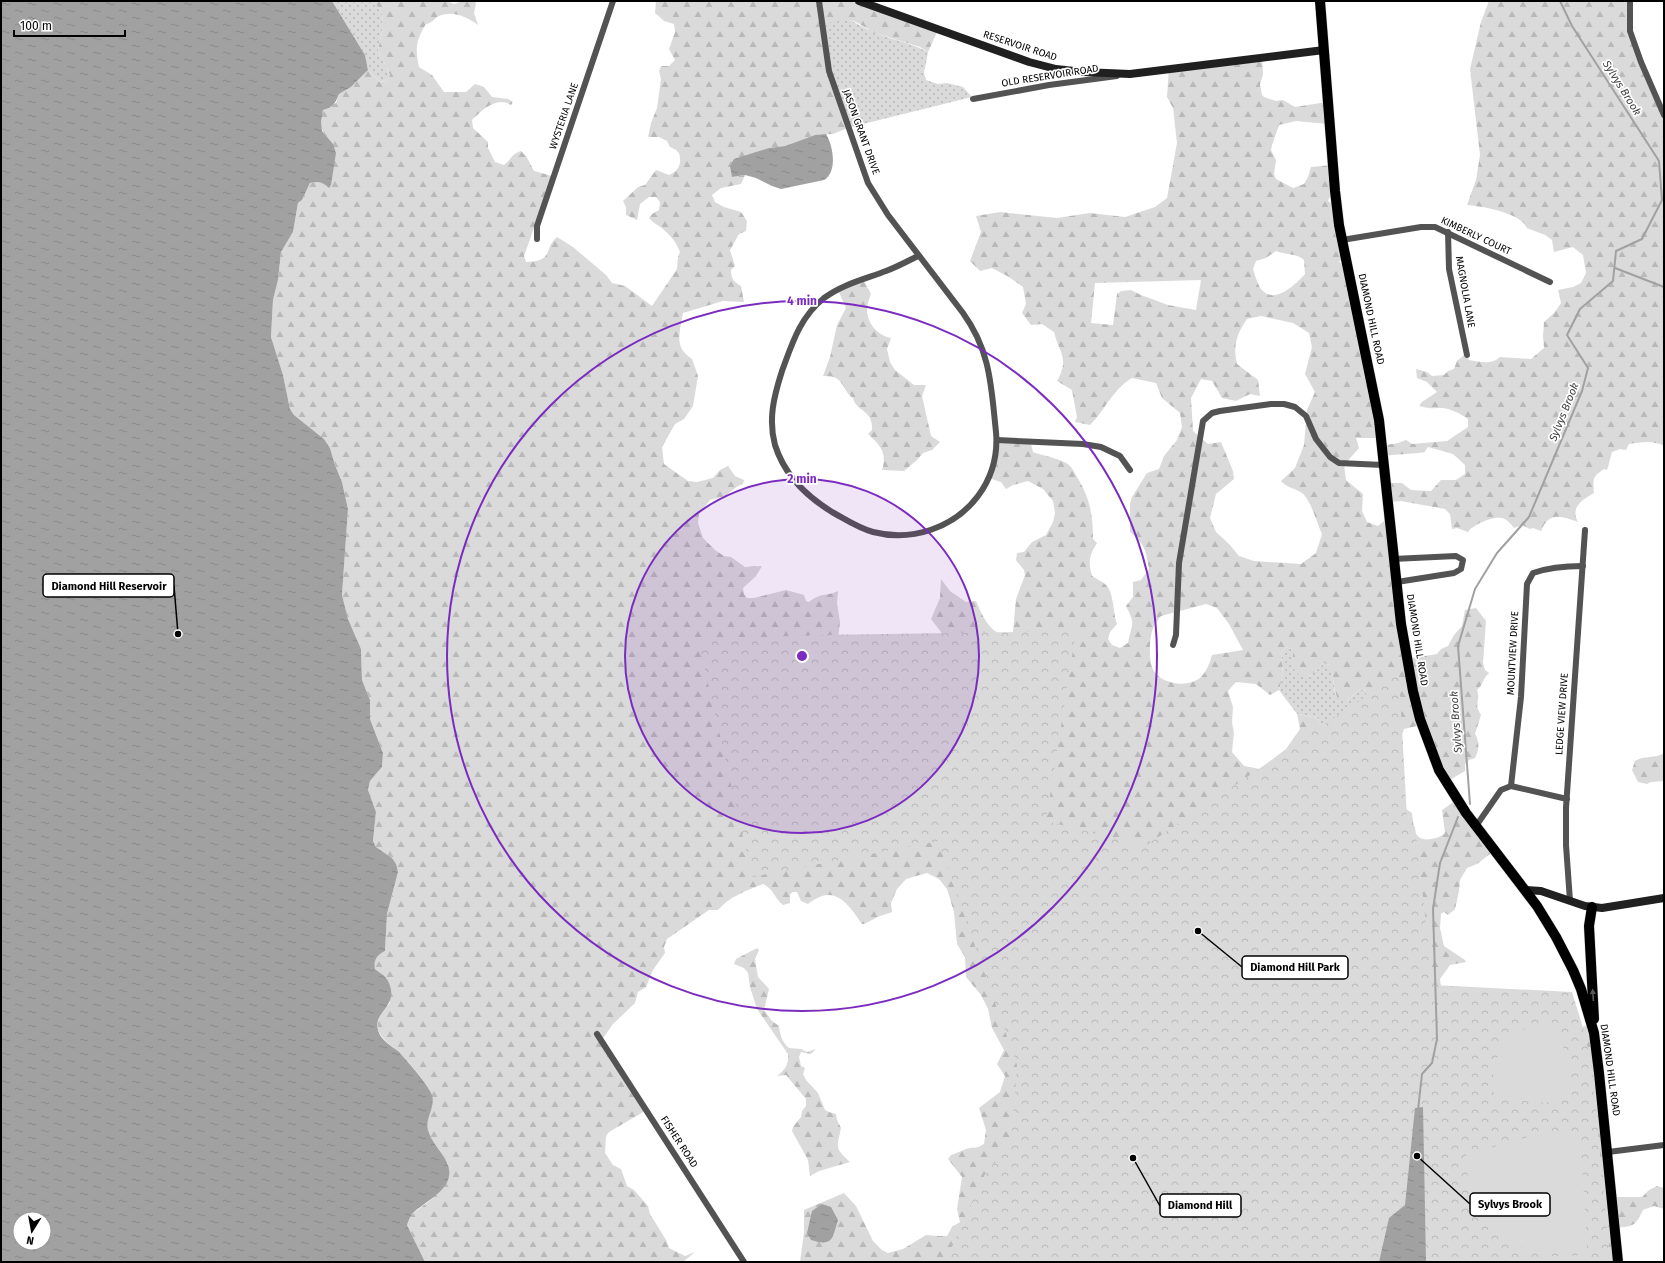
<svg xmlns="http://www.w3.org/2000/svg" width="1665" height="1263" font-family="'Fira Sans',sans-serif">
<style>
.grass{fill:url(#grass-dots)}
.forest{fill:url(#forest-firs);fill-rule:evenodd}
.park{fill:url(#park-crowns)}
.pitch{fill:#dadada}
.water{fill:url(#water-ripples);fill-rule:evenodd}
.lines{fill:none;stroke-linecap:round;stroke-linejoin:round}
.stream{stroke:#a1a1a1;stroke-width:2}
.primary-casing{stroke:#dbdbdb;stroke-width:11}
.street{stroke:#535353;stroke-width:6}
.secondary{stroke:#202020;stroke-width:8}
.primary{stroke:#000;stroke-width:10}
.oneway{fill:#595959}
.ring{fill:none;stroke:#7b2cbf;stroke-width:2}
.labels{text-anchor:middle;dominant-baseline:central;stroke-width:3.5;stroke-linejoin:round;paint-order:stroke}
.street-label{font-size:10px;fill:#000;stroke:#fff}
.water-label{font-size:11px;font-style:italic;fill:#424242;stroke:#fff}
.centre{fill:#7b2cbf;stroke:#fff;stroke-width:2}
.ring-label{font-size:12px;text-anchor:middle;font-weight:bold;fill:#7b2cbf;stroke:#fff;stroke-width:3.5;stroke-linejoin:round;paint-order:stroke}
.leader{fill:none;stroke:#000;stroke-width:1.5}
.callout-dot{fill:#000;stroke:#fff;stroke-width:1.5}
.callout{fill:#fff;stroke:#000;stroke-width:1.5}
.callout-label{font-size:11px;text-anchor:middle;font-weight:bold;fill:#000}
</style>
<defs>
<pattern id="grass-dots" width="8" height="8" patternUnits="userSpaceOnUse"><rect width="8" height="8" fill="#dadada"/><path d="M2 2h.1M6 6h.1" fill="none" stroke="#b9b9b9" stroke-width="1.8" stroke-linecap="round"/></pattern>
<pattern id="forest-firs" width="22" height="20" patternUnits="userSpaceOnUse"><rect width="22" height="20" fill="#dadada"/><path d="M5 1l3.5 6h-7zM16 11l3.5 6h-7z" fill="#b9b9b9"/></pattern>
<pattern id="park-crowns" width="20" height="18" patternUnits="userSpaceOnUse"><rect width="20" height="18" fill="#dadada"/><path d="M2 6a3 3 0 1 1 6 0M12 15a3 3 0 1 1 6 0" fill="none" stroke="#b9b9b9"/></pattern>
<pattern id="water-ripples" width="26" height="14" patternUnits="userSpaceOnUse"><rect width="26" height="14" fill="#a1a1a1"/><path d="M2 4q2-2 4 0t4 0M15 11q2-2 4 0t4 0" fill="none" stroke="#898989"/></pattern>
</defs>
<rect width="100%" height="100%" fill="#fff"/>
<!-- grass -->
<g class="grass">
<path d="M 332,1 L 374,1 L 382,14 L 383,27 L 378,50 L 390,75 L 387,81 L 380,82 L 368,70 L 365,55 Z"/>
<path d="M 845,18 C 856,22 865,29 876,33 C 893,40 912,43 928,52 L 924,73 L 926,80 L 938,84 L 947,83 L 963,87 L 972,97 L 851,127 L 830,71 L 825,23 Z"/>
<path d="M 1287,647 L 1291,649 L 1293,653 L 1293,668 L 1309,677 L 1324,663 L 1329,665 L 1332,670 L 1335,694 L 1347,701 L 1360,689 L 1366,691 L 1366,698 L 1327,745 L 1318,718 L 1297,714 L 1279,690 L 1283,674 L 1281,655 L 1283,650 Z"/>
</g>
<!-- forest -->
<g class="forest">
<path d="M 374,1 L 447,1 L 454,4 L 462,1 L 474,1 L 476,3 L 474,13 L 478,25 C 467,17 453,10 439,16 C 434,18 433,23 426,24 C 416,40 415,49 419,67 L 432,75 L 444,92 L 466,92 L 475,84 L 484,87 L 492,97 L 508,99 L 513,102 L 511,105 C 497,96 483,109 472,120 L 473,128 L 488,142 L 488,148 L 495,162 L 504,165 C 512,159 511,154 521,151 L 526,156 L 534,171 L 552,176 L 528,245 L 524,256 L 526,262 C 555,261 543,249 557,237 L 573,247 L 606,275 L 612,283 L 625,286 L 652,306 L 677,269 L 678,257 L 680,252 C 676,242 672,237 664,230 C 659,225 654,224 649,218 L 652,214 L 659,210 L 660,202 L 656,197 L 649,197 L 640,204 L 637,220 L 626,215 L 626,207 L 623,201 L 638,187 L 645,185 L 656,170 L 669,175 C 679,171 682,163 679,153 L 676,150 L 670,147 L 667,141 L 659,137 L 648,137 L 651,123 L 657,108 L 661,79 L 659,71 L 661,66 L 669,66 L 675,60 L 669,49 L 675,32 L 674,24 L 664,21 L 655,13 L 656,1 L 861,1 L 938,30 L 928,52 L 920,47 L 875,33 L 856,22 L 845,19 L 826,23 L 830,71 L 850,127 L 833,134 L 815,135 L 785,146 L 769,148 L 732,177 L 745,175 L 741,184 L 721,188 L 712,195 L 715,202 L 724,207 L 741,212 L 747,221 L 746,231 L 739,234 L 730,250 L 735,266 L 731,270 C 731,279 734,282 741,286 L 744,302 L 723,301 L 683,313 C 680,332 673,347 692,359 L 698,376 L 693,406 L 684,419 L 675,424 L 662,447 L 664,464 L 688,481 L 697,482 L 713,478 L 720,470 L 728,466 L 735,476 L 744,480 L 743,484 L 738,486 L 725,496 L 710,500 L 699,514 L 698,523 L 703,538 L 715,550 L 724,556 L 731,557 L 745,567 L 762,566 L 756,576 L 743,588 L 744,594 L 747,598 L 754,598 L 786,590 L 804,595 L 806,601 L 809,602 C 821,592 826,597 838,591 L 837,603 L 840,622 L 837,646 L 942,636 L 941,632 L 931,619 L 940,598 L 941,579 L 950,591 L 966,602 L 976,601 C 982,615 993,642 1013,632 L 1016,599 L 1025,575 L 1024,570 L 1016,560 L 1017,553 L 1024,552 L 1032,542 L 1046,535 L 1053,522 L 1055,513 L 1053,501 L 1043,489 L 1028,481 L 1013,485 L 1006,489 L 1001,482 L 989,478 L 998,439 L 1030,440 L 1033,452 C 1043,456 1064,459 1070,466 C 1073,469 1075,474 1077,477 C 1090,498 1093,515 1093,539 L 1097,543 C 1089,556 1088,561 1092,576 C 1096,579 1102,581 1106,585 C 1114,593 1113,613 1117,624 L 1110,632 L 1108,639 L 1112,645 L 1120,648 L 1128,643 C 1132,622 1136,626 1126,606 L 1133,597 L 1133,582 L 1141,580 L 1149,569 C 1146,551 1145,544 1130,532 L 1130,504 L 1132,497 L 1147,473 L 1159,469 L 1164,456 L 1177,440 L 1182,427 L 1180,413 L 1162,398 L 1156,383 L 1132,378 C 1112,390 1106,409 1090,425 L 1075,422 L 1077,417 L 1072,390 L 1057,381 C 1070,358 1059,353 1054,332 L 1042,324 L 1031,325 L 1022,313 L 1026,304 L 1023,287 L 1009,277 L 992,268 L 980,271 L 970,261 L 981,232 L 976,216 L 1000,212 L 1057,218 L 1090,213 L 1125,217 L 1155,207 L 1167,198 L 1177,143 L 1173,108 L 1167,97 L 1169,68 L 1262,57 L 1263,74 L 1260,85 L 1262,95 L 1264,97 L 1276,101 L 1283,100 L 1295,107 L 1327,102 L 1328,124 L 1296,121 L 1279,125 L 1272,145 L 1271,150 L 1276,160 L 1274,174 L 1276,179 L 1293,188 L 1304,184 L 1308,177 L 1311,167 L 1332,165 L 1335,185 L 1328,201 L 1337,207 L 1345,255 L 1339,262 L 1348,268 L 1381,438 L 1356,438 L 1359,448 L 1344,465 L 1346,480 L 1363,494 L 1362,511 L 1367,522 L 1378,526 L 1389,517 L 1407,659 L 1437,654 L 1441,649 L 1448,646 L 1454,635 L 1462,626 L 1465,610 L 1476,608 L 1486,621 L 1483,663 L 1485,670 L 1489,673 C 1483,678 1483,685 1477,690 C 1481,701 1473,704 1481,715 L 1475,734 C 1480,743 1479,749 1475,758 L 1469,760 L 1465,764 L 1465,771 L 1448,781 L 1421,725 L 1404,729 L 1401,736 L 1406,809 L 1412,813 C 1414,827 1413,842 1431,839 C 1437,838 1440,837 1445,833 L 1442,810 L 1458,799 L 1495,850 L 1477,864 L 1467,868 L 1460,880 L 1459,891 L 1455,909 L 1448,915 L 1444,912 L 1441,914 L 1440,928 L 1444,946 L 1465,960 L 1466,962 L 1450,965 L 1440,979 L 1442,995 L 1374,1262 L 800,1262 L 804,1232 L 804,1210 L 844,1193 L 856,1206 L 873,1241 L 882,1250 L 888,1253 L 903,1249 L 926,1235 L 939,1236 L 947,1236 L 952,1227 L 960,1222 L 957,1209 L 962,1177 L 948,1159 L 951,1155 C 957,1153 961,1151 966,1149 C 974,1146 975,1150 984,1144 L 986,1130 L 979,1108 L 1000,1092 L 1005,1076 L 997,1064 L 1004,1050 L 992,1028 L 988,1009 L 981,995 L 966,977 L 965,957 L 957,944 L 954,912 L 947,889 L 939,879 L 927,873 L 906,879 L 897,889 L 891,903 L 892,912 L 880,916 L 864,924 L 862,924 C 847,902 834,883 808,904 L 801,901 L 797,892 L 793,892 L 790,894 L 790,903 L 783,905 C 774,898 774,889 763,884 C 746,891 730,896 718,910 L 709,910 L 667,939 L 664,947 L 665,953 L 653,970 L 646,987 L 638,992 L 635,1003 L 613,1024 L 601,1041 L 645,1111 L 609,1132 L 606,1136 L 605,1153 L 613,1165 L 621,1169 L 627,1186 L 634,1190 L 648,1206 L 650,1214 L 666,1240 L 669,1248 L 685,1256 L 695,1252 L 683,1262 L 425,1262 L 407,1225 L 411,1215 L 433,1198 L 448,1164 C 442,1155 426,1136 426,1125 C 426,1114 436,1106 431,1095 C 426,1081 409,1062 398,1052 C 392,1045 380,1039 378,1029 C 376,1019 383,1010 390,1003 L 387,979 L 374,968 C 373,959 378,955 385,951 L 387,914 L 398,872 L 392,858 L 376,847 L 373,841 L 376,812 L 368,790 L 370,781 L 382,767 L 383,753 L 370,719 L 370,700 L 362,680 L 361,649 L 348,619 L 342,595 L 348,509 L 342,482 L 335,465 L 330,448 L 324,439 L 294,415 L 290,409 L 283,375 L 271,337 L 273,300 L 278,280 L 281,252 L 293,232 L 298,203 L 302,200 L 310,183 L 317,181 L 325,184 L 333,144 C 320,129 319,129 323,110 L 336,103 L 339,94 L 351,87 L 368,70 L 380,82 L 387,81 L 390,75 L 378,50 L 383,27 L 382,14 ZM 1276,251 C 1286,255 1296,253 1304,260 L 1305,274 C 1297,283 1276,304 1263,291 C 1258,287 1255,275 1253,269 L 1256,261 L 1266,258 ZM 1201,280 L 1196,310 L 1168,305 L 1141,295 L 1131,290 L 1121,291 L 1117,294 L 1113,325 L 1091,323 L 1095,283 ZM 1261,316 L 1293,323 L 1309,333 L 1312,347 L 1305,374 L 1315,392 L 1307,410 L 1304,445 L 1295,468 L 1281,481 C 1288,489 1296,488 1303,494 C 1311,501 1317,523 1322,534 L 1316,553 L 1301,564 L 1254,561 L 1239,556 L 1229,544 L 1216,532 L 1210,518 L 1216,494 L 1234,479 L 1233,471 L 1221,442 L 1208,444 L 1193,431 L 1191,398 L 1201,379 L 1212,381 L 1222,398 L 1236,401 L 1250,394 L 1260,396 L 1258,380 L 1237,364 C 1233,346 1236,335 1247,319 ZM 1206,604 L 1217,608 L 1229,624 L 1243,650 L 1212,655 C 1210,662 1207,671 1201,677 C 1189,688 1163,685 1154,671 C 1148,663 1149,635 1154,626 C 1156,623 1158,619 1161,616 ZM 1287,647 L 1291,649 L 1293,653 L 1293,668 L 1300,677 L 1309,677 L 1324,663 L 1329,665 C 1336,677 1331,690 1340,701 L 1347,701 L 1360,689 L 1366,691 L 1366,698 L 1328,745 L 1318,718 L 1297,714 L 1300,729 L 1286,749 L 1260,769 L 1244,766 L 1232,752 L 1234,733 L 1232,722 L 1233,707 L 1228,691 L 1236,682 L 1256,684 L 1270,695 L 1279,690 L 1283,674 L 1281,655 L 1283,650 Z"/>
<path d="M 1489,1 L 1630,1 L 1630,33 L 1664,114 L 1664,446 C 1654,440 1640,442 1629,444 L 1626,450 L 1620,449 L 1612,452 L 1607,470 L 1604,469 C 1592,477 1593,479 1594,493 C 1582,500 1570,507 1578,522 C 1561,516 1549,511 1541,531 L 1533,528 L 1530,529 L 1522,525 L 1514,528 C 1510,523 1508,520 1502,518 C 1493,516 1472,525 1468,532 L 1457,528 L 1452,529 L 1450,514 L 1445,509 L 1401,501 L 1388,502 L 1389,483 L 1402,483 L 1411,490 L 1431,491 L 1441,480 L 1456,480 L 1465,474 L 1465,465 L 1453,454 L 1428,447 C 1426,449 1426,451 1424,452 C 1422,453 1390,455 1384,456 L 1386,445 L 1398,443 L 1406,440 L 1412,444 L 1447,441 L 1468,427 L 1468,419 C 1461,414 1450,408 1441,408 C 1431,408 1430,409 1419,406 L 1422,402 L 1437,392 L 1427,382 L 1417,378 L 1416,369 L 1427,372 L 1432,376 L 1444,375 L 1448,371 L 1454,369 L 1457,361 L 1465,354 L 1469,360 C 1480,362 1491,365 1500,357 L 1531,359 L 1544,348 L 1543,336 L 1544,322 L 1554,313 L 1561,303 L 1558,290 L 1573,287 L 1581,283 L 1586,273 L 1583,255 L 1573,247 L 1554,252 L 1552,240 L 1545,235 L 1527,228 C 1521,213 1482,206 1467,205 L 1476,180 L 1480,155 L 1470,69 L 1481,22 Z"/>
<path d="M 863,279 L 871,294 C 869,299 867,305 867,310 C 867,323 878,336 891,338 L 887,349 L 890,362 L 895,370 L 914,385 L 926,385 L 922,396 L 931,436 L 940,442 L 932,450 L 923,453 L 917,460 L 904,471 L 882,470 C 888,453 879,444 868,434 L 872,430 C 873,409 856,412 853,398 C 840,388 845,375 823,376 L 830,357 L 837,325 L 846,308 L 838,290 Z"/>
<path d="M 1664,753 L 1664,781 L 1651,782 L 1647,784 L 1638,782 L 1632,770 L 1635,761 C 1644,755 1655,759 1664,753 Z"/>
<path d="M 757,948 L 759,950 L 755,959 L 758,977 L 769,989 L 764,1010 L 772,1021 L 779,1026 C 780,1035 782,1042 789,1048 L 801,1049 L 807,1052 L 816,1049 L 811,1054 L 801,1052 L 799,1057 L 801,1066 L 805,1068 L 803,1074 L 806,1080 L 818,1093 L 825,1110 L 829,1112 L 836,1114 L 837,1120 L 841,1128 C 837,1149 834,1147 850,1162 L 819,1171 L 810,1176 L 808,1160 L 792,1131 L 793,1127 L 801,1117 L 802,1111 L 806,1106 L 806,1099 L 786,1075 L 777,1076 C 785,1070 789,1064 788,1054 L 757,1009 L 750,987 L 748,973 L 744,968 L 734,964 L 736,959 Z"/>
<path d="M 1590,1025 L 1614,1197 L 1642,1197 L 1649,1190 L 1657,1186 L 1664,1188 L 1664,1209 L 1654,1206 L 1643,1210 C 1635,1227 1633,1226 1615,1228 L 1618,1262 L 1591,1262 L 1565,1031 Z"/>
</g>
<!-- park -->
<path class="park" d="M 1076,631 L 1046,821 L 1145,846 L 1399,674 L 1407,818 L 1415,827 L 1433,985 L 1572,992 L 1584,1031 L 1592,1068 L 1610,1262 L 945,1262 L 985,1174 L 1011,1144 L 1017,1065 L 938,841 L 752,877 L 698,639 L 820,635 Z"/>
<!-- pitch -->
<g class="pitch">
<path d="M 1557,1022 L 1570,1073 L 1572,1095 L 1568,1100 L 1539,1103 L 1494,1096 L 1493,1069 L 1500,1051 L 1513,1035 L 1532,1025 Z"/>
<path d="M 1566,1133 L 1581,1144 L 1587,1248 L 1547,1252 L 1523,1248 L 1498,1236 L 1480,1215 L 1469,1192 L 1466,1155 L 1531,1136 Z"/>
<path d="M 1586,1255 L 1587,1262 L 1459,1262 L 1459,1260 Z"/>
</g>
<!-- water -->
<g class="water">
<path d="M 1,1 L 332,1 L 365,55 L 368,70 L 351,87 L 339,94 C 335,104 333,107 323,110 L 321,122 L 322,131 L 333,144 L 336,153 L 331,185 L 329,188 C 323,182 318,181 310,183 L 302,200 L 298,203 L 293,232 L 281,252 L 278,280 L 273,300 L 271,337 L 283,375 L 290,409 L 294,415 L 324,439 L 330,448 L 335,465 L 342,482 L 348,509 L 342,595 L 348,619 L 361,649 L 362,680 L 370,700 L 370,719 L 383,753 L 382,767 L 370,781 L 368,790 L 376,812 L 373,841 L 376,847 L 392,858 L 396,864 L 398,872 L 387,914 L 385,951 C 378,955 373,959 375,969 C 378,972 383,974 386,978 C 388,980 389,983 390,986 C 397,1007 373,1012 378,1030 C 380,1040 392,1046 399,1052 C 408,1062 427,1083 432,1095 C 436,1109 423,1119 429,1133 C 434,1148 452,1160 449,1176 C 447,1192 423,1203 412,1214 C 410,1217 408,1222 407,1225 L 425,1262 L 1,1262 ZM 20,1219 L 44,1219 L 44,1243 L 20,1243 Z"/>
<path d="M 826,134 C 833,145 838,172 824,180 L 781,189 L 772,186 L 756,178 L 745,175 L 732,177 L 730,166 L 734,159 L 769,148 L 785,146 L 815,135 Z"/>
<path d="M 1423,1107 L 1426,1262 L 1379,1262 L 1389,1218 L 1405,1205 L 1415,1108 Z"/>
<path d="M 822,1204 L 831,1207 L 838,1220 C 832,1239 833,1247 811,1240 L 807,1233 L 812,1211 Z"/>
</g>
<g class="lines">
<!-- stream -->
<g class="stream">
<path d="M 1615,268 L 1664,287"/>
<path d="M 1470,804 L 1458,646 L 1475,589 L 1497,553 L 1529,517 L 1582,391 L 1588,368 L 1567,335 L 1580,309 L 1613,281 L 1616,251 L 1642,239 L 1662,200 L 1659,161 L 1572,26 L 1560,1"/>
<path d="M 1418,1110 L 1422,1074 L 1432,1063 L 1437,1039 L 1433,909 L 1440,863 L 1458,817"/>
</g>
<defs>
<g id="primary">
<path d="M 1320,1 L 1335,191 L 1339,225 L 1379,420 L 1401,624 L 1413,691 L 1420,719 L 1439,770 L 1466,813 L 1537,906 L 1556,937 L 1573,970 L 1581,989 L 1594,1033 L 1599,1073 L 1618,1262"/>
<path d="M 1592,907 L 1589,926 L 1594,1019"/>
</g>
</defs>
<!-- primary casing -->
<use href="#primary" class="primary-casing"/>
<!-- street -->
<g class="street">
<path d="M 819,1 L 829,71 L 868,183 L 888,215 L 963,313 C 991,352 991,386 996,432 C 998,455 992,477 978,496 C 954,528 912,542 873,532 C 858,528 845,519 832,512 C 806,496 784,474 775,445 C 768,419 774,396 782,371 C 792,344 800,317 824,298 C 843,284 865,279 886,271 C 897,267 908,261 918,256"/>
<path d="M 1630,1 L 1630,31 L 1641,62 L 1664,115"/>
<path d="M 973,99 L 1049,85 L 1117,76"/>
<path d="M 1448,232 L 1449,269 L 1467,355"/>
<path d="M 537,239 L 537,226 L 613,1"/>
<path d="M 1342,240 L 1421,227 L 1435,227 L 1550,282"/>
<path d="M 997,440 L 1083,444 L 1101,447 L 1120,456 L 1130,470"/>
<path d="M 1393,559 L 1456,556 L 1463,560 L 1461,569 L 1454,573 L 1397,582"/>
<path d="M 1173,645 L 1176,635 L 1179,563 L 1203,421 L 1212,413 L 1220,411 L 1271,404 L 1284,404 L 1295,407 L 1306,416 L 1316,439 L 1330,457 L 1339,463 L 1383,465"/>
<path d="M 1511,786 L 1521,697 L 1527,584 L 1533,573 C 1550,567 1565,566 1583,566"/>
<path d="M 1476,826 L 1501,790 L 1511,786 L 1567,799"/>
<path d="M 1570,901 L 1566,845 L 1566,808 L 1585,530"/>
<path d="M 597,1034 L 744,1262"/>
<path d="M 1608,1152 L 1664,1145"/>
</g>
<!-- secondary -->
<g class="secondary">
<path d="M 859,1 L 1029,62 L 1056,69 L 1083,72 L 1130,74 L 1324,50"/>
<path d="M 1526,890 L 1541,891 L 1585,906 L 1602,908 L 1664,898"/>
</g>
<!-- primary -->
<use href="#primary" class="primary"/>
</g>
<!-- one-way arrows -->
<defs><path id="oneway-solid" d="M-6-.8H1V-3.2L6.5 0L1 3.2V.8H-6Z"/></defs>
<use class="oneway" href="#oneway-solid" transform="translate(1593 995) rotate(-94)"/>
<!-- distance rings -->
<circle cx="802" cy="656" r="177" fill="#7b2cbf" fill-opacity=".12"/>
<g class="ring">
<circle cx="802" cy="656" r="177"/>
<circle cx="802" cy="656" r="355"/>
</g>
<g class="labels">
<!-- street labels -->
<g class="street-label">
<text transform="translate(1020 46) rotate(18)">RESERVOIR ROAD</text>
<text transform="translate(1050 76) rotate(-9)">OLD RESERVOIR ROAD</text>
<text transform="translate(564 116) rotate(-71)">WYSTERIA LANE</text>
<text transform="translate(861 132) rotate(70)">JASON GRANT DRIVE</text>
<text transform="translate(1476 236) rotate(25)">KIMBERLY COURT</text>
<text transform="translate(1465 292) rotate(80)">MAGNOLIA LANE</text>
<text transform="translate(1371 319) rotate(78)">DIAMOND HILL ROAD</text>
<text transform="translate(1417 640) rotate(81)">DIAMOND HILL ROAD</text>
<text transform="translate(1513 653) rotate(-87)">MOUNTVIEW DRIVE</text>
<text transform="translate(1562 714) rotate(-86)">LEDGE VIEW DRIVE</text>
<text transform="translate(1610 1070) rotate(82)">DIAMOND HILL ROAD</text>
<text transform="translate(679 1142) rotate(57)">FISHER ROAD</text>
</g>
<!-- water labels -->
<g class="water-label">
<text transform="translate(1622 88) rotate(58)">Sylvys Brook</text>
<text transform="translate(1564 412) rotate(-68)">Sylvys Brook</text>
<text transform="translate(1456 722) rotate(-94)">Sylvys Brook</text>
</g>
</g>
<circle cx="802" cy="656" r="6" class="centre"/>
<g class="ring-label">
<text x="802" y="305">4 min</text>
<text x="802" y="483">2 min</text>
</g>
<!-- callouts -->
<path class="leader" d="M178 634L174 586M1198 931L1242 967M1417 1156L1470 1204M1133 1158L1160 1206"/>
<g class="callout-dot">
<circle cx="178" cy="634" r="4"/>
<circle cx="1198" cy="931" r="4"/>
<circle cx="1417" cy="1156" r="4"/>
<circle cx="1133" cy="1158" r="4"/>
</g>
<g class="callout">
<rect x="43" y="574" width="131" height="23" rx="4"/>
<rect x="1242" y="956" width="106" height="23" rx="4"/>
<rect x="1470" y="1193" width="80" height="23" rx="4"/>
<rect x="1160" y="1194" width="81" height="23" rx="4"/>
</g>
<g class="callout-label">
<text x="109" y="590">Diamond Hill Reservoir</text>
<text x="1295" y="971">Diamond Hill Park</text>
<text x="1510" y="1208">Sylvys Brook</text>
<text x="1200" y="1209">Diamond Hill</text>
</g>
<!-- border -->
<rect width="1665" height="1263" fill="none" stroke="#000000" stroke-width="4"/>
<!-- north arrow -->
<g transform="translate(32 1231) rotate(191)"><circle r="19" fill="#ffffff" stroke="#999999"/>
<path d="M0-3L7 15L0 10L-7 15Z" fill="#000000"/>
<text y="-6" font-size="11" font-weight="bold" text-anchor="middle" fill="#000000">N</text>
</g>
<!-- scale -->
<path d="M14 30v6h111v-6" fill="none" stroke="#000000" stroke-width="2"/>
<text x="20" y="30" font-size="12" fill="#000000" stroke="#ffffff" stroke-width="3" paint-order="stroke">100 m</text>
</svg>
